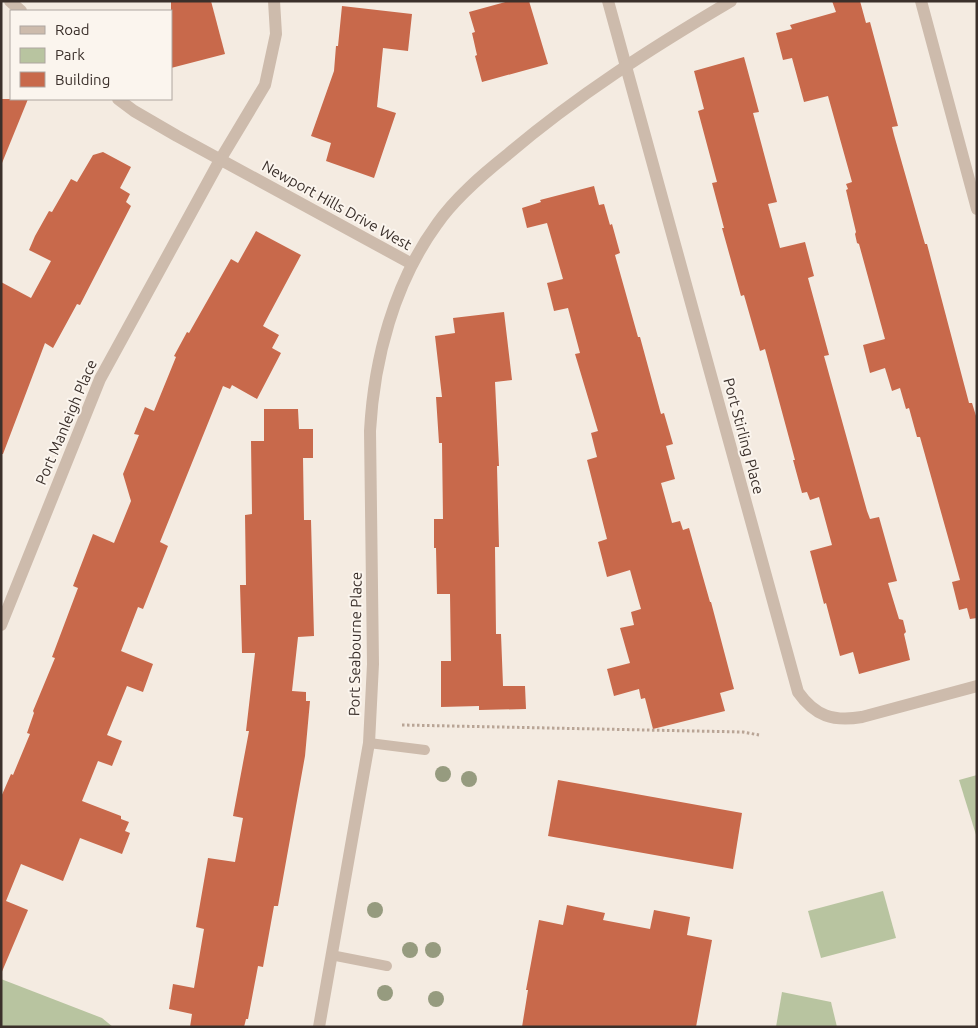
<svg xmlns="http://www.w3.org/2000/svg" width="978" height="1028" font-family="Ubuntu,sans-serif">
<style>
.green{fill:#b8c4a0}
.building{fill:#c8694b}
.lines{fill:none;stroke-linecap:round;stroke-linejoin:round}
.path{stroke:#b9a596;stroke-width:3;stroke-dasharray:2.5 2.5;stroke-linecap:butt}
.service{stroke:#cdbbac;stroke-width:10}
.minor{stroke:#cdbbac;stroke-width:12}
.tertiary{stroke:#cdbbac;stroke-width:12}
.tree{fill:#969b7f}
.labels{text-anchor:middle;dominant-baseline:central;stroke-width:4;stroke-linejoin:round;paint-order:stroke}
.street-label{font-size:15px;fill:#3b302b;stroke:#fbf5ee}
</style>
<rect width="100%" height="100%" fill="#f4ebe1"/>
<!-- green -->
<g class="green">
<path d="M 977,775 L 977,838 L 959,780 Z"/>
<path d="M 883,891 L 896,938 L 821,958 L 808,911 Z"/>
<path d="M 1,979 L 102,1018 L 113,1027 L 1,1027 Z"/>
<path d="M 782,992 L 831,1002 L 837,1027 L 776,1027 Z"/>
</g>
<!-- building -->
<g class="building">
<path d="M 171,1 L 211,1 L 225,54 L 171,68 Z"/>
<path d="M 509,1 L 529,1 L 548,64 L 482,82 L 475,56 L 477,55 L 472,33 L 475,32 L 469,12 Z"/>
<path d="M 832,1 L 860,1 L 866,23 L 870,22 L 898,126 L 892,127 L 894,135 L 925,244 L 927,244 L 969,403 L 972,403 L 977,419 L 977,618 L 970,619 L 967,608 L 959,610 L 952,582 L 960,580 L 920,437 L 917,437 L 909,408 L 906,409 L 900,388 L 892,391 L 885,368 L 870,373 L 863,345 L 885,339 L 859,244 L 857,243 L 855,234 L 856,232 L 846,190 L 848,189 L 846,184 L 852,182 L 828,96 L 804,102 L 792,58 L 783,60 L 776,33 L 792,29 L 790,25 L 836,12 Z"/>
<path d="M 342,6 L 412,14 L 408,51 L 383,48 L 377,107 L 396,113 L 374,178 L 326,161 L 331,143 L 311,136 L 334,71 L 336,46 L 338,46 Z"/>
<path d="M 744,57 L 759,112 L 753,113 L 777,202 L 768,204 L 780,248 L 805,242 L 814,276 L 808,278 L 829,355 L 824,356 L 867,511 L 870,519 L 879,517 L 897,581 L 888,583 L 899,619 L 903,620 L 906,632 L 904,634 L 910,660 L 859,674 L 853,652 L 840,656 L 826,603 L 824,604 L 810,551 L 832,545 L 819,497 L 810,500 L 807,492 L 802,493 L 793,460 L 795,460 L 765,349 L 760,351 L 744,295 L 741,296 L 722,228 L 724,228 L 712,183 L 717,182 L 698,111 L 704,109 L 694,71 Z"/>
<path d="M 1,99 L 28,99 L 2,163 L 1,163 Z"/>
<path d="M 103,152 L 131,167 L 120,188 L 130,194 L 126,202 L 131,206 L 80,305 L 77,304 L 53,348 L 45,343 L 3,454 L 1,454 L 1,282 L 31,298 L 51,261 L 29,250 L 35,236 L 49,211 L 52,212 L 71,179 L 77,182 L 93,155 Z"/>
<path d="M 594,186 L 599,205 L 604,204 L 610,225 L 612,224 L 620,253 L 615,255 L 638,337 L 640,337 L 661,414 L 664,413 L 673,444 L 666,446 L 675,479 L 661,483 L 672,523 L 680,521 L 683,530 L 689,528 L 710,602 L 711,602 L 734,689 L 720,693 L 725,711 L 653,729 L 645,698 L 641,699 L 639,689 L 614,696 L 607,669 L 630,663 L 620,628 L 634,625 L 631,612 L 641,609 L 630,570 L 607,577 L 598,542 L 607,539 L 587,460 L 597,457 L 591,433 L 598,431 L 575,354 L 580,353 L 568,308 L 554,311 L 547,283 L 563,279 L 547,223 L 527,228 L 522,208 L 541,202 L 540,200 Z"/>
<path d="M 256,231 L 301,255 L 263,326 L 279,335 L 272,348 L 281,353 L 257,399 L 232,385 L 230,389 L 223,386 L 160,542 L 168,546 L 143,609 L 138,607 L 121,651 L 153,664 L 143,692 L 127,686 L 107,735 L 122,741 L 112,766 L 98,761 L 82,801 L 121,816 L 121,819 L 129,822 L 125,831 L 130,833 L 122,854 L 80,838 L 63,881 L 21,864 L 6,901 L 28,910 L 1,974 L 1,797 L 11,774 L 13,775 L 30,734 L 27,733 L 34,713 L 33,711 L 55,658 L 52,657 L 78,588 L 73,586 L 93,534 L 114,543 L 131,501 L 123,474 L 139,435 L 134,434 L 145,407 L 154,411 L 176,357 L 174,356 L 187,332 L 189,333 L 231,259 L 238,263 Z"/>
<path d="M 504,312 L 512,380 L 495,382 L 499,466 L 497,466 L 499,547 L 495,547 L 496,634 L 501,634 L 503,686 L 525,686 L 526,709 L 479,710 L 479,706 L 441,707 L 441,661 L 451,661 L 450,594 L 437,594 L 436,548 L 434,548 L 434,519 L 443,519 L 442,443 L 439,443 L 436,397 L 442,397 L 435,336 L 455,333 L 453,318 Z"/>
<path d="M 264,409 L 298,409 L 299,429 L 313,429 L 313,458 L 303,458 L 304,520 L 311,520 L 314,636 L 298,637 L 292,691 L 306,692 L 306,701 L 310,701 L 305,756 L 278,906 L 274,906 L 263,967 L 258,966 L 248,1019 L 246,1019 L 244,1027 L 190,1027 L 192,1014 L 169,1009 L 173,984 L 194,988 L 204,929 L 196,927 L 208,858 L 235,862 L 243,818 L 233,816 L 249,731 L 246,731 L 255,653 L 242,653 L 240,585 L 246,585 L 245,515 L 252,514 L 251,441 L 264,441 Z"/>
<path d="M 558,780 L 742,813 L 733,869 L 548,836 Z"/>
<path d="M 567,905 L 605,913 L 603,920 L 650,929 L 654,910 L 690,917 L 687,935 L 712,940 L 696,1027 L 522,1027 L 528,990 L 526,990 L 539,920 L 563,925 Z"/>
</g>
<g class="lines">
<!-- path -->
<path class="path" d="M 402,725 L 743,732 L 759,735"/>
<!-- service -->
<g class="service">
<path d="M 369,743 L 425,750"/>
<path d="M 331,955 L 387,966"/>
</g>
<!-- minor -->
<g class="minor">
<path d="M 608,1 L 798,692 C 815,716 833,722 862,717 L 977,686"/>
<path d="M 921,1 L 977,209"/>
<path d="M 1,625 L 100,379 L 220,160 L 265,85 L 276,34 L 274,1"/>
</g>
<!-- tertiary -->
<g class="tertiary">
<path d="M 10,1 L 21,11"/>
<path d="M 118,99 L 134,111 L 177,136 L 412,264"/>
<path d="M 319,1027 L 369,743 L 373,664 L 370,431 C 374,359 394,283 437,224 C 455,198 482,175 507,155 C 576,96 653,47 731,1"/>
</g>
</g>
<!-- trees -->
<g class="tree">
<circle cx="443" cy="774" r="8"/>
<circle cx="469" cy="779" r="8"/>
<circle cx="375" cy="910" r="8"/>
<circle cx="410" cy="950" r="8"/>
<circle cx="433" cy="950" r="8"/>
<circle cx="385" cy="993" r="8"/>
<circle cx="436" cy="999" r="8"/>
</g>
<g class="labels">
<!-- street labels -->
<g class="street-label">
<text transform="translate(337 205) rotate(29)">Newport Hills Drive West</text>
<text transform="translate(66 422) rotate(-67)">Port Manleigh Place</text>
<text transform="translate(744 436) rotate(75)">Port Stirling Place</text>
<text transform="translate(355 644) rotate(-89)">Port Seabourne Place</text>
</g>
</g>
<!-- border -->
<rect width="978" height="1028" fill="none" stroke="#3b302b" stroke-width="5"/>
<!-- legend -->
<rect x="10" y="10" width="162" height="90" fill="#fbf5ee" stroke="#aea6a0"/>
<rect x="20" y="26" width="25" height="8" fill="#cdbbac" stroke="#aea6a0"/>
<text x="55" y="35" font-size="15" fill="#3b302b">Road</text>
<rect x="20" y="48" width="25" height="15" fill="#b8c4a0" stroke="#aea6a0"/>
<text x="55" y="60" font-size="15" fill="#3b302b">Park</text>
<rect x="20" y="72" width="25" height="15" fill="#c8694b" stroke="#aea6a0"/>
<text x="55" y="85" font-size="15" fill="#3b302b">Building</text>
</svg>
